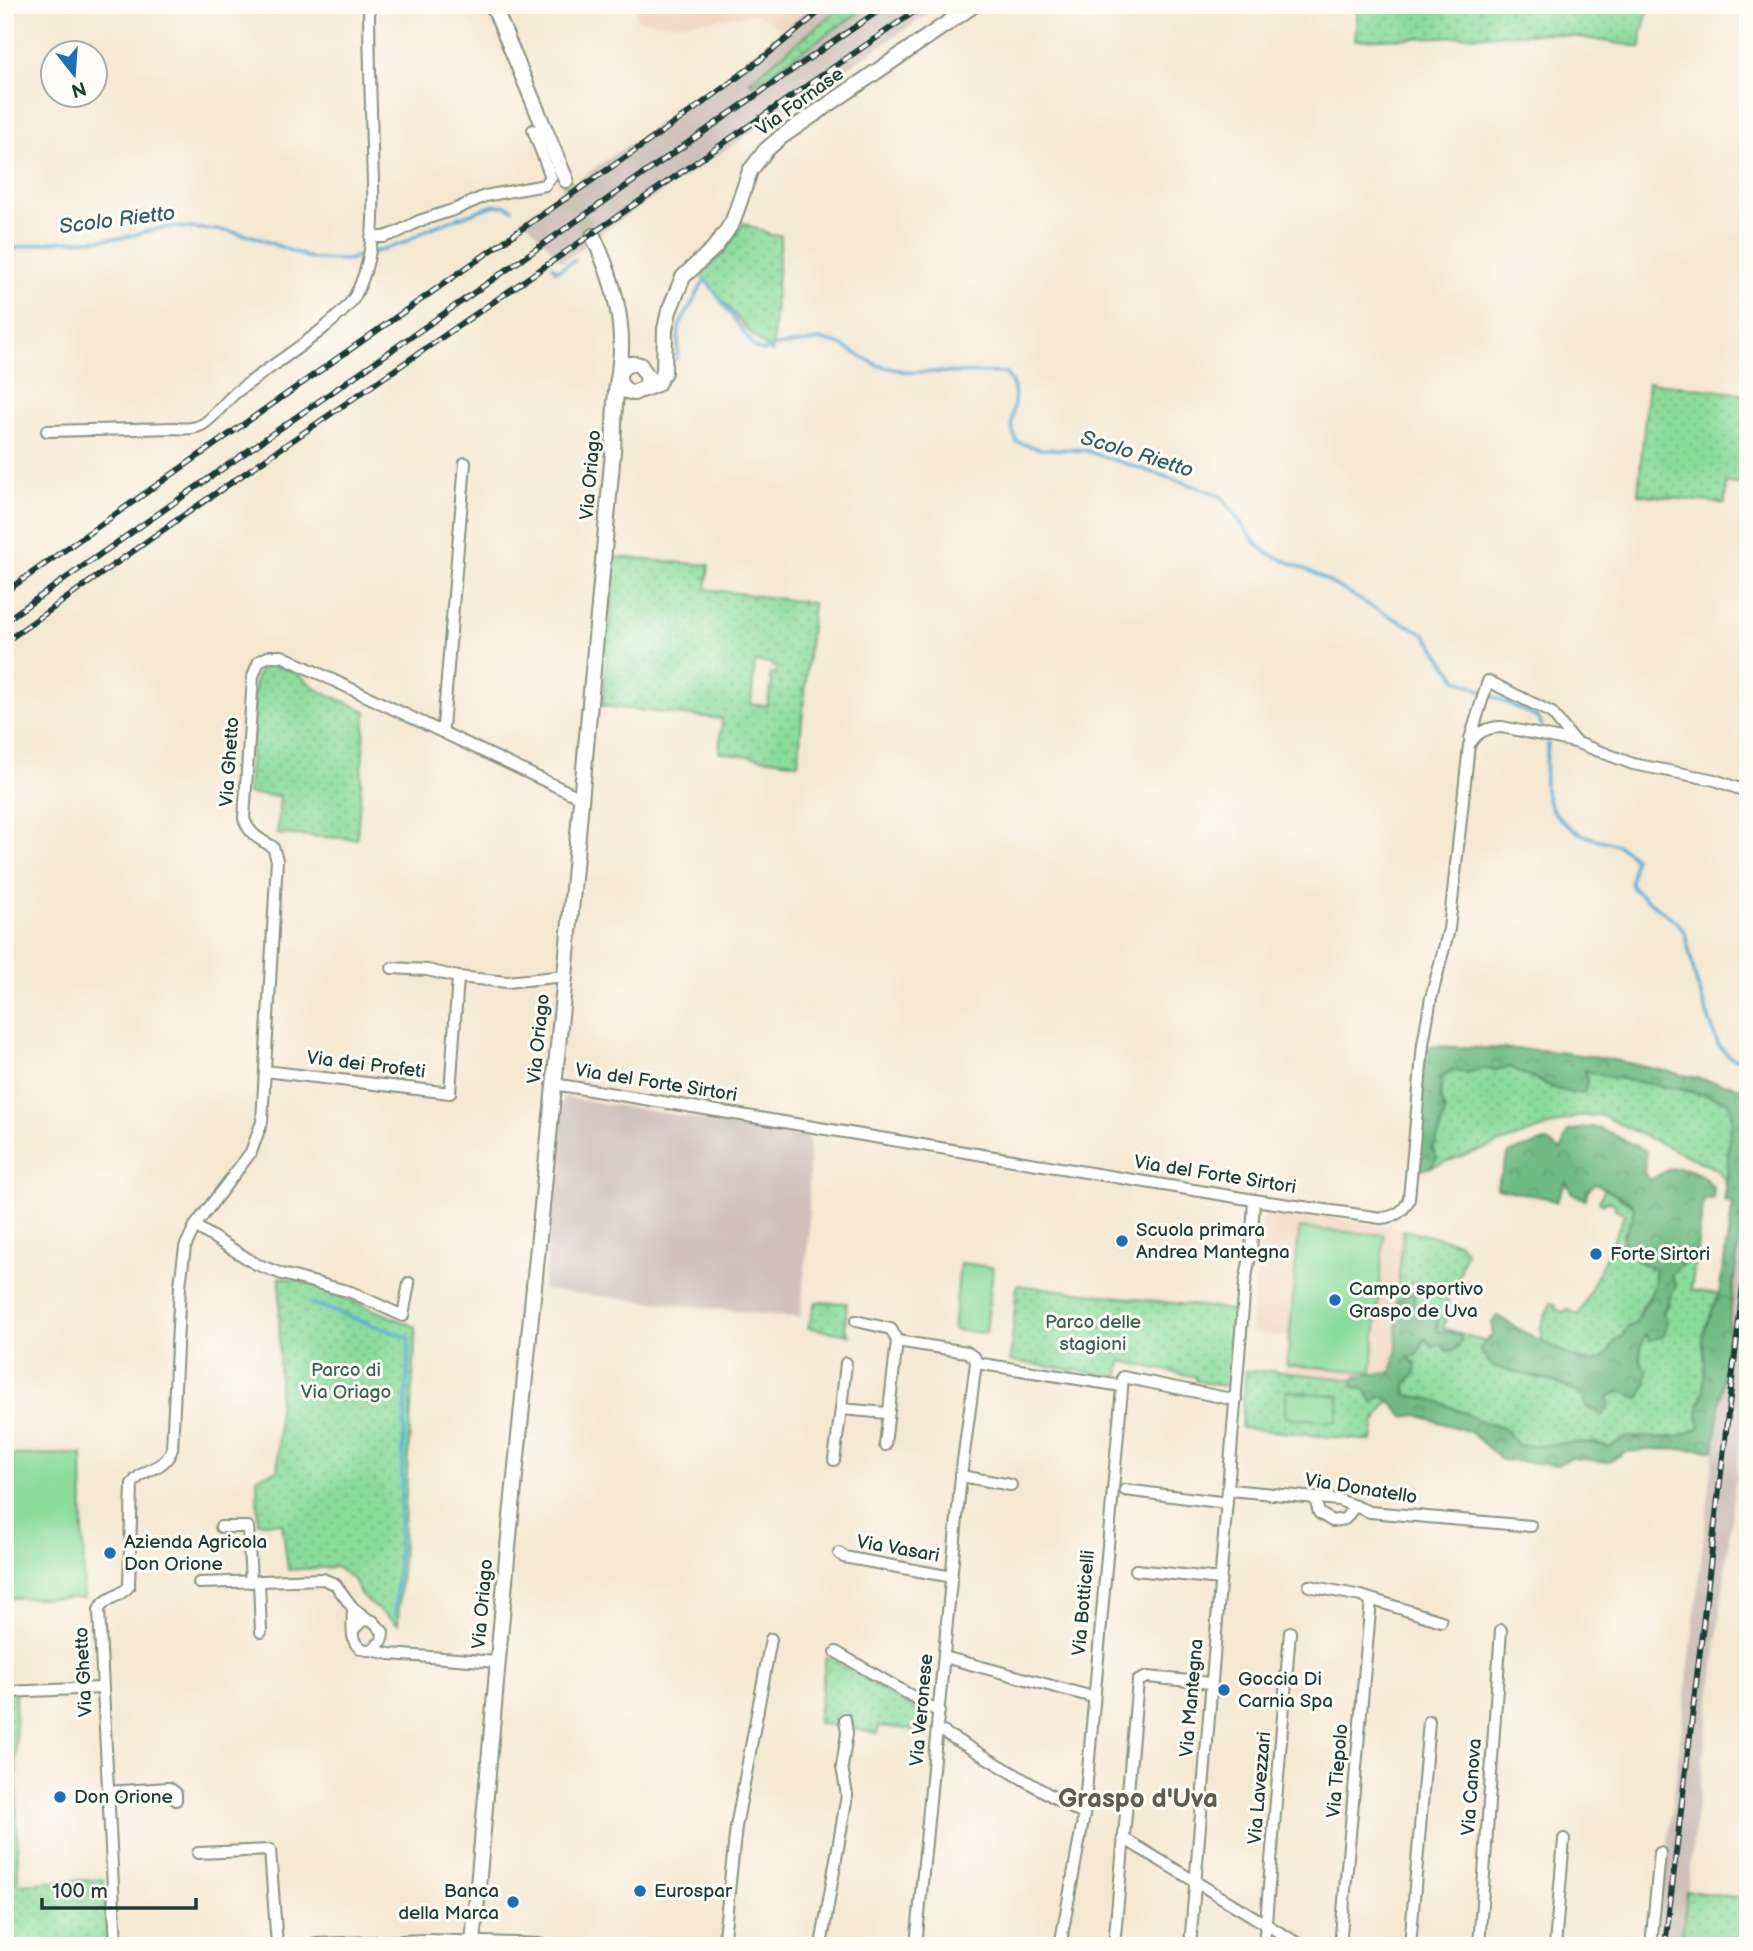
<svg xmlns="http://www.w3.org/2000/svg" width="1753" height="1951" font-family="'Balsamiq Sans',sans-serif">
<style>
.built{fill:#f2d4be}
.industrial{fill:#cfc0ba}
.grass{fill:url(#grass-dots);stroke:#558c68;stroke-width:2;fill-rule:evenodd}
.forest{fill:url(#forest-crowns);stroke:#487c5c;stroke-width:2}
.garden{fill:#8bdb9b;stroke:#558c68;stroke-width:2}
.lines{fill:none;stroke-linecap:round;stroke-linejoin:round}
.stream{stroke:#5cabd6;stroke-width:3.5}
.tertiary-tunnel{stroke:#cac6b2;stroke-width:14;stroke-dasharray:14 7;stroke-linecap:butt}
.minor-casing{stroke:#8a9282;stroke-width:14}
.tertiary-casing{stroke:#8a9282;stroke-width:18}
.minor{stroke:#fff;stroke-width:10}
.tertiary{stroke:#fff;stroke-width:14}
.rail-casing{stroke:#1f3d34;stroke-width:6}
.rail{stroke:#fdfcf7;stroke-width:3.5;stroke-dasharray:10;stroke-linecap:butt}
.poi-dot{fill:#1f6fb2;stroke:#fdfcf7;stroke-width:2.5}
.labels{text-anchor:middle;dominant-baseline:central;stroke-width:6;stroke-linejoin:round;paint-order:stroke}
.street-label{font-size:19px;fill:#1f3d34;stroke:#fdfcf7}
.poi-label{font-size:19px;fill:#1f3d34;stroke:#fdfcf7;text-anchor:start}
.park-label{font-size:19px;fill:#3a644e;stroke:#fdfcf7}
.water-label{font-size:21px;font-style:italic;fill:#315e65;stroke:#fdfcf7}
.district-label{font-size:26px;font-weight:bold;fill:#5f5e4d;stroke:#fdfcf7}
</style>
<defs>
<pattern id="grass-dots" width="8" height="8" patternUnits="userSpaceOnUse" patternTransform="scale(1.75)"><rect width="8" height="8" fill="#8bdb9b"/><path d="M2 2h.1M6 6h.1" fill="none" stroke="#71b37f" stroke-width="1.8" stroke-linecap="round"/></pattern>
<pattern id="forest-crowns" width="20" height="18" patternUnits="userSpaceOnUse" patternTransform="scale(1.75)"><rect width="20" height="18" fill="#70bb83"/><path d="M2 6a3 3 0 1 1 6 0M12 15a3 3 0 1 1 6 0" fill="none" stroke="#5b996c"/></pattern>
</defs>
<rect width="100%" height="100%" fill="#fdfcf7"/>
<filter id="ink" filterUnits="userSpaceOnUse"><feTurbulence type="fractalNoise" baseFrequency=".0143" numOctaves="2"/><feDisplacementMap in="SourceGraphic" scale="14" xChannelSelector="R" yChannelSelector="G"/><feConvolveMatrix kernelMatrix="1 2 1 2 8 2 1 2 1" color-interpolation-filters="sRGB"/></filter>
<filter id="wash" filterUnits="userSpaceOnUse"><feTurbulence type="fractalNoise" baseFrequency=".00686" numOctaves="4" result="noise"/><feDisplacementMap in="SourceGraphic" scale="28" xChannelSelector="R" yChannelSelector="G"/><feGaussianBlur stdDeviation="1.57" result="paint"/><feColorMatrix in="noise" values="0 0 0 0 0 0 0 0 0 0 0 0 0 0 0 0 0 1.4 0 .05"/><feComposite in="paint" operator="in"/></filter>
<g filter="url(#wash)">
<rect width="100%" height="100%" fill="#f5e8d1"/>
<!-- built -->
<g class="built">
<path d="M 636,5 L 812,5 L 783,30 L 756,14 L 675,24 L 636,20 Z"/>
<path d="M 1270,1205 L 1403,1230 L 1396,1305 L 1397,1358 L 1391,1377 L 1377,1382 L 1282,1373 L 1287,1336 L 1250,1333 L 1263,1210 Z"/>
</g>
<!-- industrial -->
<g class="industrial">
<path d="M 812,5 L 843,5 L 752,84 L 870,5 L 942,5 L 605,230 L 562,262 L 529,224 L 521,219 L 725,78 Z"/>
<path d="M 563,1097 L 809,1136 L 809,1231 L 800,1318 L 543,1290 Z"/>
<path d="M 1748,1161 L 1748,1376 L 1709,1708 L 1681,1946 L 1656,1946 Z"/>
</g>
<!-- grass -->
<g class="grass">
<path d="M 843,5 L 870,5 L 752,85 L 750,81 Z"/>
<path d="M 1358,5 L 1650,5 L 1642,32 L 1641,47 L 1552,33 L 1355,40 Z"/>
<path d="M 743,223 L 771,235 L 781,235 L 772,352 L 752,335 L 700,274 L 722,255 Z"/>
<path d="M 1748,366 L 1748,485 L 1726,483 L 1725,504 L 1638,494 L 1648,382 L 1744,394 Z"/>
<path d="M 616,557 L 709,565 L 706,589 L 813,603 L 798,763 L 719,752 L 722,719 L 602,706 ZM 755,662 L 771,663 L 771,666 L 777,667 L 776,674 L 770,674 L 770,680 L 772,681 L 767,706 L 751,704 Z"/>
<path d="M 276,665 L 296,673 L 320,691 L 366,711 L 357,839 L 277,834 L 280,796 L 248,794 L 255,679 L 262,668 Z"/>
<path d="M 1510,1067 L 1556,1089 L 1572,1093 L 1584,1069 L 1604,1076 L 1689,1091 L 1728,1101 L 1732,1109 L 1727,1189 L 1724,1179 L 1716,1169 L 1600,1115 L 1579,1116 L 1431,1167 L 1436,1158 L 1432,1149 C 1441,1138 1439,1126 1445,1113 L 1440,1096 L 1442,1078 L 1452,1070 C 1468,1074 1466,1070 1481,1069 C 1491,1068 1500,1069 1510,1067 Z"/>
<path d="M 1605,1189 L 1634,1206 L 1632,1221 L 1622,1236 L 1637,1260 L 1655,1271 C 1656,1295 1647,1296 1638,1315 C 1636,1321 1638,1319 1634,1325 C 1628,1334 1618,1340 1611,1348 C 1608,1352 1606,1357 1601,1360 C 1589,1366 1548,1350 1542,1338 C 1537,1327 1547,1313 1551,1303 L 1556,1305 L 1556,1309 L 1564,1313 L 1568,1310 L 1579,1315 L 1625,1214 L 1615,1209 L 1615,1204 L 1608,1201 L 1604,1204 L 1599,1201 Z"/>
<path d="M 1403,1230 L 1458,1242 L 1466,1250 L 1458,1280 L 1452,1287 L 1411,1282 L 1410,1291 L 1447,1299 L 1449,1307 L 1443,1328 L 1487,1342 L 1552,1381 L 1608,1408 L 1608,1396 L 1622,1391 L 1639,1399 C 1647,1382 1642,1380 1640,1364 C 1639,1353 1642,1343 1645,1333 L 1667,1324 L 1663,1312 L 1669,1303 L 1671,1275 L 1673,1270 L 1685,1263 L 1697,1249 L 1691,1290 L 1719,1294 L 1702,1336 L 1705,1363 L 1703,1392 L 1697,1414 L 1700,1428 L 1679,1436 L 1658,1438 L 1628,1437 L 1608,1448 L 1594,1442 L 1551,1444 L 1540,1447 L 1517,1445 L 1504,1428 C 1469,1421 1445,1396 1407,1397 L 1406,1384 L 1415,1373 L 1408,1357 L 1425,1339 L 1461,1334 L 1436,1331 L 1432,1307 L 1419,1312 L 1413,1306 L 1416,1297 L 1407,1293 L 1396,1305 Z"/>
<path d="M 280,1277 L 305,1282 L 416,1327 L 398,1624 L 372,1605 L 360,1594 L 354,1580 L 336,1567 L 288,1570 L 282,1523 L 258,1523 L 257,1477 L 278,1470 Z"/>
<path d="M 1017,1285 L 1240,1311 L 1236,1369 L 1230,1370 L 1229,1387 L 1196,1381 L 1196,1377 L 1121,1361 L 1119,1377 L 1010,1361 Z"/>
<path d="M 815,1302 L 847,1303 L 845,1328 L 850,1335 L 808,1328 Z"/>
<path d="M 1246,1371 L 1270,1371 L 1377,1382 L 1389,1400 L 1375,1422 L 1372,1441 L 1241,1428 Z"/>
<path d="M 826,1656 L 929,1719 L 927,1731 L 879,1726 L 878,1733 L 852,1729 L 853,1717 L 846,1711 L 836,1714 L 834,1720 L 839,1727 L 817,1723 Z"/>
<path d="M 5,1689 L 15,1690 L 18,1884 L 103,1879 L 110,1946 L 5,1946 Z"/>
<path d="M 1687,1891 L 1746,1899 L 1740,1946 L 1681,1946 Z"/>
</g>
<!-- forest -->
<g class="forest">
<path d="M 1431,1046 L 1540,1050 L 1605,1058 L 1748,1089 L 1748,1161 L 1714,1450 L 1660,1449 L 1625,1452 L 1609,1462 L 1571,1458 L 1556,1465 L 1502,1460 L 1470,1432 L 1417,1415 L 1404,1417 L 1389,1400 L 1382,1396 L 1373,1402 L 1365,1390 L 1352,1386 L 1357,1375 L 1391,1373 L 1397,1351 L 1396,1305 L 1407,1293 L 1416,1296 L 1413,1306 L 1418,1312 L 1432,1307 L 1439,1312 L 1437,1331 L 1461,1334 L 1461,1342 L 1455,1350 L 1446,1351 L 1442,1344 L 1433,1347 L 1425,1339 L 1418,1355 L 1408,1357 L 1416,1363 L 1415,1373 L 1406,1384 L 1407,1396 C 1445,1396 1469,1421 1504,1428 L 1518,1445 C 1548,1448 1579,1437 1609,1447 L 1628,1437 L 1658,1438 L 1679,1436 L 1700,1428 L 1697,1414 L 1703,1392 L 1705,1363 L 1702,1336 L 1719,1294 L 1733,1203 L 1724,1201 C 1728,1183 1727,1169 1728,1151 C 1729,1134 1735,1117 1728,1101 L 1689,1091 L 1604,1076 L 1585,1070 L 1587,1081 L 1585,1092 L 1572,1093 L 1556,1089 L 1510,1067 L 1495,1070 L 1480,1069 L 1467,1073 L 1452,1070 L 1442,1078 L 1440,1096 L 1445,1113 C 1439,1126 1441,1138 1432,1149 L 1437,1158 L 1431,1167 L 1421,1170 L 1418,1167 L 1425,1051 Z"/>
<path d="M 1592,1127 L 1604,1130 L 1646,1151 L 1644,1173 L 1649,1180 C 1655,1178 1659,1175 1664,1172 C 1682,1162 1704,1173 1714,1189 L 1713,1199 L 1704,1199 L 1697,1249 L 1671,1275 L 1676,1285 L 1663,1312 L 1667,1324 L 1664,1336 L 1650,1340 L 1645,1334 C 1640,1349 1637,1360 1647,1372 L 1645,1387 L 1639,1399 L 1622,1391 L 1609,1396 L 1608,1408 L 1603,1415 L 1586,1407 L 1584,1397 L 1572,1389 L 1552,1381 L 1493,1367 L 1479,1349 L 1492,1335 L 1492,1323 L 1498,1316 L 1522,1331 L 1581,1361 C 1600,1365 1608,1355 1616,1339 L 1622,1337 L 1626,1328 L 1636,1323 C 1643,1303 1656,1295 1655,1271 L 1623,1251 C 1622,1232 1632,1225 1634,1206 L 1626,1199 L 1595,1184 L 1588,1190 L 1585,1200 L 1571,1192 L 1566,1182 L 1556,1202 L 1547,1198 L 1496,1188 L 1509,1153 L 1545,1141 L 1561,1150 L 1568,1131 Z"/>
</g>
<!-- garden -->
<g class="garden">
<path d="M 1299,1228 L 1384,1235 L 1372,1372 L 1287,1365 Z"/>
<path d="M 960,1263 L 993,1267 L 986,1333 L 953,1330 Z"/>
<path d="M 1287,1391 L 1339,1396 L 1337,1422 L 1285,1417 Z"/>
<path d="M 82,1454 L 84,1598 L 5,1598 L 5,1455 Z"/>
<path d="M 1745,1894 L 1748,1894 L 1748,1946 L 1738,1946 Z"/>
</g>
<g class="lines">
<!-- stream -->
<g class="stream">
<path d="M 5,250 L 51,242 L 121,238 L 162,228 L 175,227 L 228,231 L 255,237 L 312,259 L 347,260 L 404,243 L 428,229 L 494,205 L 507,206 L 512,209"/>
<path d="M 553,266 L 556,271 L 575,260"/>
<path d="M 677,359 L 679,327 L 705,279 L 755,348 L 764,351 L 776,346 L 822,340 L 839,344 L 877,365 L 907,372 L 1005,373 C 1022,391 1011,406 1012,427 C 1012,432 1015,437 1017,442 L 1040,449 L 1084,450 L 1212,492 L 1222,497 L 1254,541 L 1267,553 L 1314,573 L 1374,608 L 1425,634 L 1457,679 L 1538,718 L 1542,725"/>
<path d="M 1548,744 C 1547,758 1544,774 1545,788 C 1548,815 1572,833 1596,839 C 1612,843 1623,845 1634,858 L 1631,883 L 1633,889 L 1678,923 L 1685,933 L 1696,981 L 1718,1045 L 1730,1057 L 1748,1062"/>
<path d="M 311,1303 L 409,1338 L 395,1615"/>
</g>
</g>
</g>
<g filter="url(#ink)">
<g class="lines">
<!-- tertiary-tunnel -->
<path class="tertiary-tunnel" d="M 566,180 L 593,236"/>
<defs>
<g id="minor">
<path d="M 371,237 L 384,237 L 398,232 L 419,221 L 456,209 L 485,196 L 545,185 L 551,177 L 533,130"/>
<path d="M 47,431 L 176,428 C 207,432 212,415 232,396 C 238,390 246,385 253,380 C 278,361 342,320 355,296 C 379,252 373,196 372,149 C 371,101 369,53 369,5"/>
<path d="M 440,731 L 443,727 L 465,463"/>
<path d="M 1470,739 L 1488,681 L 1552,713 L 1575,742"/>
<path d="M 392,968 L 427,970 L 458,977"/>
<path d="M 265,1071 L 450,1093 L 458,977 L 507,982 L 565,976"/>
<path d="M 554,1084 L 1254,1200 L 1381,1218 C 1395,1217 1404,1212 1409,1199 L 1423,1044 L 1431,998 L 1449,929 L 1469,745 C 1477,732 1487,727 1502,727 L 1575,742 L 1633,764 L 1715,780 L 1748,792"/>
<path d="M 195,1226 L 256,1264 L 282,1274 L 351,1292 L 403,1316 L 409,1283"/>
<path d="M 856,1321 L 891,1329 L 897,1341"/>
<path d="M 846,1363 L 841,1409 L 887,1413"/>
<path d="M 976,1363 L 1122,1386"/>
<path d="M 885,1445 L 897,1341 L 967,1352 L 975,1358 L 976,1363"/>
<path d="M 834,1460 L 841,1409"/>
<path d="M 961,1476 L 1011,1485"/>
<path d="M 1125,1490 L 1227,1503"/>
<path d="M 1229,1490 L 1339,1500 L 1370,1512 L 1531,1526"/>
<path d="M 1315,1498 L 1319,1513 L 1332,1521 L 1345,1519 L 1355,1506"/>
<path d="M 221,1527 L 248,1527 L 251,1582"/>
<path d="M 839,1553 L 844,1557 L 952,1577"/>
<path d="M 1136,1570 L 1220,1579"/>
<path d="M 259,1581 L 261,1632"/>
<path d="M 199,1583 L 323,1579 L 335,1584 L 353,1608 L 369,1620"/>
<path d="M 1309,1586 L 1361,1596 L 1441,1621"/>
<path d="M 353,1608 C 353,1626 347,1651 371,1650 L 382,1641 L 383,1632 L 373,1621 L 363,1620 L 353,1630"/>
<path d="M 371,1650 L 390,1654 L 497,1662"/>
<path d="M 836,1652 L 939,1712"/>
<path d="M 944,1657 L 1093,1697"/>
<path d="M 5,1692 L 102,1688"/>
<path d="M 938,1732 L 943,1732 L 1084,1815"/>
<path d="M 107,1792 L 169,1788 L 176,1793 L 176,1800"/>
<path d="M 1123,1838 L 1302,1946"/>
<path d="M 198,1853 L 270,1850 L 277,1946"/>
<path d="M 116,1946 L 99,1610 C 103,1598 121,1597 129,1586 L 132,1484 C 144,1466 164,1472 172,1449 L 180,1285 L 185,1247 L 195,1226 L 251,1152 L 262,1122 L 277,860 L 273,847 C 259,839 250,835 244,819 L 253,676 L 259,661 L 270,656 L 282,656 L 581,798"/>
<path d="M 723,1946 L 736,1827 L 771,1639"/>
<path d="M 821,1946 L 847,1795 L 842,1767 L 847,1733 L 845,1719"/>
<path d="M 916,1946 L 961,1476 L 976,1363"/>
<path d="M 1060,1946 L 1084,1815 L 1123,1377 L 1236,1400"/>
<path d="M 1114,1946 L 1138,1681 L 1147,1677 L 1211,1683"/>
<path d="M 1190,1946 L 1245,1283 L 1251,1251 L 1254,1200"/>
<path d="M 1264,1946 L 1290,1632"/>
<path d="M 1340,1946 L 1371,1600"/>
<path d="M 1410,1946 L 1429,1721"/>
<path d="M 1479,1946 L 1501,1630"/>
<path d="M 1555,1946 L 1564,1839"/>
<path d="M 1651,1946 L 1660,1853"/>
</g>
<g id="tertiary">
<path d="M 493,5 L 566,180"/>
<path d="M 593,236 C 609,270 622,310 621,348 C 621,357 619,367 619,376"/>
<path d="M 642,390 L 657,384 L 664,372 L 665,329 L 669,311 L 683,277 L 714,248 L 726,232 L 733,221 L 750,171 L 766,150 L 781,137 L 974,5"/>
<path d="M 473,1943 L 508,1547 L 565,976 L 613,452 C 614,436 614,384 620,372 C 625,363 633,363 640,365 L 648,377 L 646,387 L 634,393 L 626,391 L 619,382"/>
<path d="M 316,1946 L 429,1942 L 540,1946"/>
</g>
</defs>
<!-- minor casing -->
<use href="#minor" class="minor-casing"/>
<!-- tertiary casing -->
<use href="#tertiary" class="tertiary-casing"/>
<!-- minor -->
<use href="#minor" class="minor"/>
<!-- tertiary -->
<use href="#tertiary" class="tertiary"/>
<defs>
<g id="rail">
<path d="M 5,592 C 175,472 345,353 516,233 C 621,159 730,90 827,5"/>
<path d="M 5,621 L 782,77 L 887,5"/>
<path d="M 5,642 L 177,520 L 924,5"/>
<path d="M 1665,1946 L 1748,1245"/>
</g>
</defs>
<!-- rail casing -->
<use href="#rail" class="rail-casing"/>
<!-- rail -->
<use href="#rail" class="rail"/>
</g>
</g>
<!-- markers -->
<g class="poi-dot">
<circle cx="1122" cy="1241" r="7"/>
<circle cx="1596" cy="1254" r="7"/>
<circle cx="1335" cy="1300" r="7"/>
<circle cx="110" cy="1553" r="7"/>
<circle cx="1224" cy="1690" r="7"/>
<circle cx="60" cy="1797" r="7"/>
<circle cx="640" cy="1891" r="7"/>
<circle cx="513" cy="1902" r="7"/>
</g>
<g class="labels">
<!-- street labels -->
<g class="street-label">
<text transform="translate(800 102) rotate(-36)">Via Fornase</text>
<text transform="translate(591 475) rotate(-85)">Via Oriago</text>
<text transform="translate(230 762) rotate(-86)">Via Ghetto</text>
<text transform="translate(539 1039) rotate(-84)">Via Oriago</text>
<text transform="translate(366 1065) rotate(7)">Via dei Profeti</text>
<text transform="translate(656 1083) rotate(9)">Via del Forte Sirtori</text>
<text transform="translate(1215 1175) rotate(9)">Via del Forte Sirtori</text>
<text transform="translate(1361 1489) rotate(9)">Via Donatello</text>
<text transform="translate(898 1549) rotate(10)">Via Vasari</text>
<text transform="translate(1084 1603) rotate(-85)">Via Botticelli</text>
<text transform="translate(483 1604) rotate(-85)">Via Oriago</text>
<text transform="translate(84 1672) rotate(-93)">Via Ghetto</text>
<text transform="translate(1192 1698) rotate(-85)">Via Mantegna</text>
<text transform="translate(922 1710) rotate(-85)">Via Veronese</text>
<text transform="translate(1338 1771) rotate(-85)">Via Tiepolo</text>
<text transform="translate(1472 1787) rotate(-86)">Via Canova</text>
<text transform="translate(1260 1788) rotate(-85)">Via Lavezzari</text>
</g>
<!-- poi labels -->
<g class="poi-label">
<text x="1136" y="1230">Scuola primara<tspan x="1136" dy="22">Andrea Mantegna</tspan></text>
<text x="1610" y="1254">Forte Sirtori</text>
<text x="1349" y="1289">Campo sportivo<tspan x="1349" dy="22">Graspo de Uva</tspan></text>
<text x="124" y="1542">Azienda Agricola<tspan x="124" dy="22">Don Orione</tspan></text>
<text x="1238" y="1679">Goccia Di<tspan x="1238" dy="22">Carnia Spa</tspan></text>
<text x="74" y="1797">Don Orione</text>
<text x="499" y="1891" text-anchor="end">Banca<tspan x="499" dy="22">della Marca</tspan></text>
<text x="654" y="1891">Eurospar</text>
</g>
<!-- park labels -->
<g class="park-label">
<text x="1093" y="1322">Parco delle<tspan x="1093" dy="22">stagioni</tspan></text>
<text x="346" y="1370">Parco di<tspan x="346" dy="22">Via Oriago</tspan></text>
</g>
<!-- water labels -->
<g class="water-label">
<text transform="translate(117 220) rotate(-7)">Scolo Rietto</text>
<text transform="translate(1137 454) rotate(17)">Scolo Rietto</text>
</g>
<!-- district labels -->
<g class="district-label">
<text x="1138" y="1799">Graspo d'Uva</text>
</g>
</g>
<!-- margin -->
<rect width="1753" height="1951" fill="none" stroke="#fdfcf7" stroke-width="28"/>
<!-- north arrow -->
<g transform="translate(74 74) rotate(163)"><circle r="33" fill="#fdfcf7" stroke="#a4b0a9" stroke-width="2"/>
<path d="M0-5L12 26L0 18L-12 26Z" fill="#1f6fb2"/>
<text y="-10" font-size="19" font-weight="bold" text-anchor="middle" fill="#1f3d34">N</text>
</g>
<!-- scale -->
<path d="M42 1898v10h154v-10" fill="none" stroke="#1f3d34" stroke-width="3.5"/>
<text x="52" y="1898" font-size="21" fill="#1f3d34" stroke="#fdfcf7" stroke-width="5" paint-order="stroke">100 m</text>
</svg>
